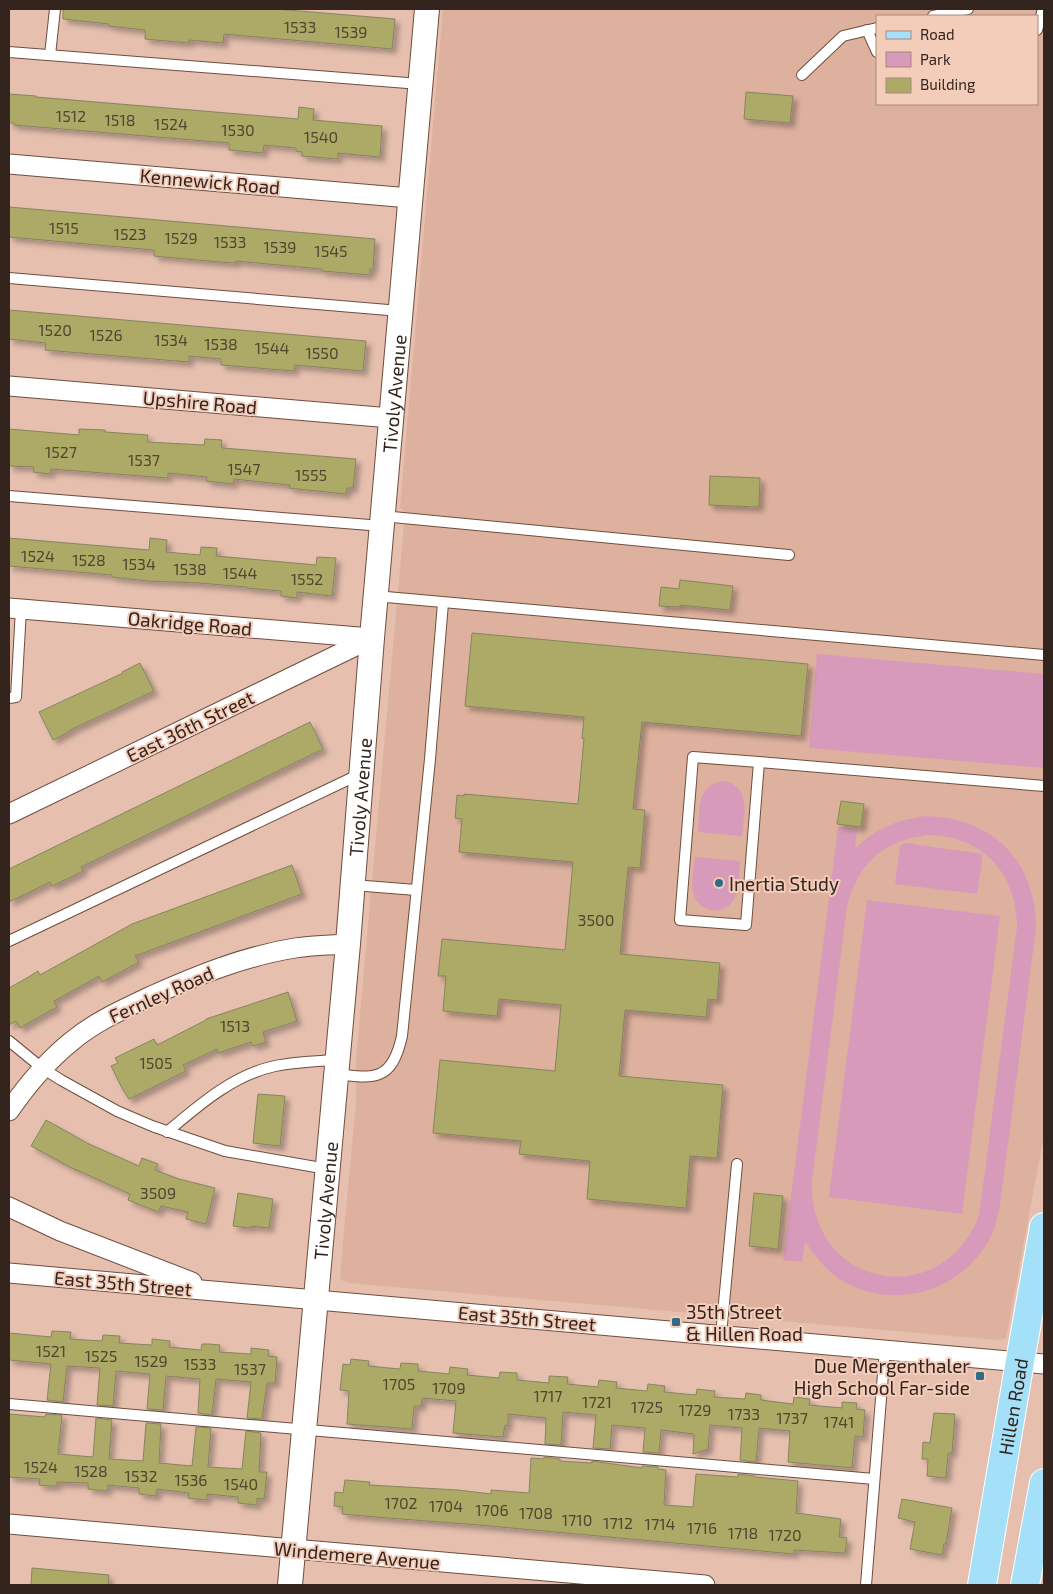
<svg xmlns="http://www.w3.org/2000/svg" width="1053" height="1594" font-family="'Exo 2',sans-serif">
<style>
.built{fill:#ddb19d;fill-rule:evenodd}
.green{fill:#d79aba;fill-rule:evenodd}
.building{fill:#acaa66;stroke:#868562;filter:url(#shadow)}
.lines{fill:none;stroke-linecap:round;stroke-linejoin:round}
.service-casing{stroke:#6e4e3e;stroke-width:12}
.minor-casing{stroke:#6e4e3e;stroke-width:21}
.tertiary-casing{stroke:#6e4e3e;stroke-width:26}
.primary-casing{stroke:#fff;stroke-width:30}
.service{stroke:#fff;stroke-width:10}
.minor{stroke:#fff;stroke-width:19}
.tertiary{stroke:#fff;stroke-width:24}
.primary{stroke:#a4e1f9;stroke-width:28}
.poi-dot{fill:#306c83;stroke:#f3ccba;stroke-width:2}
.labels{text-anchor:middle;dominant-baseline:central;stroke-width:4;stroke-linejoin:round;paint-order:stroke}
.number-label{font-size:16px;fill:#514630}
.street-label{font-size:19px;fill:#33241e;stroke:#f3ccba}
.poi-label{font-size:19px;fill:#33241e;stroke:#f3ccba;text-anchor:start}
</style>
<defs>
<filter id="shadow"><feDropShadow dx="4.5" dy="4.5" stdDeviation="2.5" flood-color="#0004"/></filter>
</defs>
<rect width="100%" height="100%" fill="#e6bfae"/>
<!-- built -->
<path class="built" d="M 443,9 L 1044,9 L 1044,1135 L 1006,1338 L 998,1340 L 349,1283 L 341,1280 L 340,1275 L 356,1102 L 356,1059 L 405,513 L 400,508 ZM 877,16 L 1037,16 L 1037,104 L 877,104 Z"/>
<!-- green -->
<g class="green">
<path d="M 817,654 L 1044,674 L 1044,768 L 809,748 Z"/>
<path d="M 724,781 C 752,788 744,814 742,836 L 698,832 C 700,810 696,784 724,781 Z"/>
<path d="M 926,816 C 993,818 1036,861 1036,928 L 1000,1205 C 997,1222 992,1238 982,1251 C 949,1297 885,1309 838,1278 C 824,1268 814,1255 805,1241 L 802,1262 L 783,1260 L 838,827 L 857,830 L 855,849 C 874,829 899,819 926,816 ZM 928,835 C 983,836 1017,873 1017,927 L 979,1216 C 940,1314 808,1287 812,1181 L 847,906 C 858,863 884,840 928,835 Z"/>
<path d="M 905,843 L 983,854 L 977,894 L 895,884 L 900,846 Z"/>
<path d="M 695,857 L 740,861 C 739,872 740,889 734,899 C 725,916 701,913 694,896 C 690,885 694,869 695,857 Z"/>
<path d="M 867,900 L 1000,916 L 962,1214 L 829,1197 Z"/>
</g>
<!-- building -->
<g class="building">
<path d="M 63,9 L 276,9 L 395,19 L 392,49 L 224,34 L 223,43 L 189,40 L 189,43 L 145,39 L 145,30 L 109,26 L 109,24 L 63,19 Z"/>
<path d="M 746,92 L 793,96 L 790,123 L 744,119 Z"/>
<path d="M 9,94 L 36,96 L 36,97 L 298,119 L 299,107 L 314,109 L 313,120 L 382,126 L 380,157 L 338,153 L 338,159 L 302,156 L 302,152 L 296,151 L 296,148 L 264,145 L 263,153 L 229,150 L 229,143 L 14,125 L 14,123 L 9,123 Z"/>
<path d="M 9,207 L 375,239 L 373,269 L 370,269 L 370,275 L 322,271 L 322,269 L 236,261 L 236,263 L 220,262 L 154,256 L 154,250 L 9,237 Z"/>
<path d="M 9,310 L 366,341 L 363,371 L 295,365 L 294,371 L 221,365 L 221,359 L 189,356 L 189,362 L 45,350 L 46,343 L 9,339 Z"/>
<path d="M 9,429 L 79,435 L 79,429 L 105,430 L 105,432 L 148,435 L 147,442 L 204,445 L 205,439 L 222,440 L 221,447 L 223,448 L 356,459 L 353,488 L 347,488 L 346,494 L 289,488 L 290,485 L 234,479 L 233,484 L 206,481 L 207,477 L 168,473 L 168,478 L 51,469 L 50,474 L 33,472 L 34,467 L 9,466 Z"/>
<path d="M 710,476 L 760,478 L 759,507 L 709,505 Z"/>
<path d="M 9,538 L 149,550 L 150,538 L 167,540 L 166,552 L 200,555 L 201,547 L 217,548 L 216,556 L 316,565 L 317,557 L 336,558 L 332,596 L 297,592 L 297,598 L 281,596 L 281,591 L 247,588 L 247,587 L 199,583 L 148,581 L 112,577 L 112,575 L 9,566 Z"/>
<path d="M 680,580 L 733,586 L 730,610 L 680,605 L 680,607 L 659,606 L 661,587 L 679,589 Z"/>
<path d="M 472,633 L 808,664 L 801,736 L 642,722 L 633,809 L 645,810 L 640,868 L 628,867 L 620,954 L 720,963 L 717,1000 L 708,999 L 706,1017 L 625,1010 L 619,1076 L 723,1085 L 717,1158 L 690,1156 L 686,1208 L 587,1199 L 590,1161 L 519,1154 L 521,1141 L 433,1133 L 440,1060 L 555,1071 L 561,1005 L 499,999 L 497,1016 L 443,1011 L 446,976 L 438,976 L 442,939 L 565,950 L 573,862 L 459,852 L 462,819 L 455,818 L 457,795 L 464,796 L 464,794 L 578,804 L 584,739 L 582,738 L 584,717 L 465,706 Z"/>
<path d="M 140,663 L 154,691 L 70,730 L 70,731 L 53,740 L 39,712 L 123,673 L 122,672 Z"/>
<path d="M 310,722 L 323,749 L 81,867 L 83,871 L 73,876 L 52,886 L 50,882 L 9,902 L 9,869 Z"/>
<path d="M 841,801 L 864,804 L 861,827 L 837,824 Z"/>
<path d="M 292,865 L 302,894 L 135,956 L 139,962 L 102,982 L 99,976 L 54,1001 L 57,1007 L 37,1018 L 20,1028 L 16,1021 L 9,1025 L 9,988 L 25,979 L 38,971 L 40,975 L 132,924 Z"/>
<path d="M 288,992 L 297,1021 L 263,1032 L 266,1042 L 253,1046 L 251,1042 L 218,1053 L 217,1049 L 183,1065 L 186,1071 L 129,1099 L 123,1090 L 111,1066 L 118,1063 L 115,1058 L 154,1039 L 157,1045 L 206,1020 L 206,1019 Z"/>
<path d="M 258,1094 L 285,1096 L 280,1146 L 253,1143 Z"/>
<path d="M 46,1120 L 89,1144 L 139,1166 L 142,1158 L 158,1164 L 155,1170 L 179,1179 L 215,1188 L 206,1224 L 186,1219 L 188,1212 L 161,1206 L 158,1212 L 128,1200 L 130,1194 L 70,1167 L 31,1146 Z"/>
<path d="M 238,1193 L 273,1199 L 269,1228 L 251,1226 L 250,1228 L 233,1226 Z"/>
<path d="M 754,1193 L 783,1196 L 778,1249 L 749,1246 Z"/>
<path d="M 52,1331 L 71,1332 L 70,1339 L 102,1341 L 103,1335 L 120,1336 L 119,1343 L 152,1345 L 152,1339 L 170,1341 L 169,1347 L 201,1350 L 202,1344 L 210,1344 L 220,1345 L 219,1352 L 251,1354 L 251,1348 L 269,1350 L 268,1356 L 277,1357 L 275,1383 L 267,1383 L 262,1419 L 247,1418 L 251,1382 L 216,1379 L 212,1415 L 198,1413 L 200,1379 L 166,1376 L 163,1410 L 147,1409 L 150,1374 L 116,1371 L 113,1406 L 97,1405 L 100,1368 L 67,1366 L 63,1402 L 47,1400 L 51,1364 L 9,1360 L 9,1333 L 51,1337 Z"/>
<path d="M 351,1359 L 369,1361 L 368,1366 L 400,1369 L 401,1363 L 418,1364 L 418,1371 L 449,1374 L 450,1367 L 468,1369 L 467,1375 L 499,1378 L 500,1372 L 517,1373 L 517,1380 L 549,1383 L 549,1376 L 568,1377 L 567,1384 L 598,1387 L 599,1380 L 617,1382 L 616,1388 L 647,1391 L 648,1384 L 665,1386 L 664,1392 L 696,1395 L 697,1389 L 705,1390 L 715,1391 L 714,1397 L 745,1399 L 746,1393 L 761,1395 L 761,1400 L 793,1404 L 794,1397 L 810,1399 L 809,1405 L 842,1408 L 842,1402 L 857,1403 L 856,1409 L 865,1410 L 863,1437 L 855,1436 L 852,1468 L 788,1462 L 790,1431 L 759,1428 L 756,1462 L 740,1460 L 742,1428 L 710,1425 L 708,1449 L 693,1454 L 694,1434 L 661,1430 L 659,1453 L 643,1452 L 645,1428 L 612,1425 L 610,1449 L 593,1448 L 596,1415 L 563,1412 L 561,1445 L 545,1444 L 546,1418 L 508,1414 L 508,1426 L 505,1425 L 503,1437 L 453,1433 L 456,1401 L 423,1398 L 422,1399 L 421,1406 L 414,1406 L 412,1429 L 347,1424 L 349,1391 L 340,1390 L 343,1364 L 350,1365 Z"/>
<path d="M 934,1413 L 955,1414 L 952,1453 L 948,1453 L 946,1478 L 927,1476 L 928,1459 L 922,1459 L 923,1442 L 930,1443 Z"/>
<path d="M 9,1414 L 45,1417 L 46,1414 L 62,1415 L 58,1454 L 93,1457 L 96,1418 L 112,1420 L 109,1459 L 143,1461 L 146,1423 L 161,1424 L 159,1463 L 192,1466 L 196,1427 L 211,1428 L 208,1467 L 242,1469 L 246,1431 L 261,1433 L 259,1472 L 267,1472 L 264,1499 L 257,1498 L 257,1505 L 238,1503 L 238,1497 L 207,1494 L 207,1500 L 188,1498 L 189,1493 L 157,1489 L 156,1496 L 139,1494 L 139,1488 L 108,1485 L 107,1491 L 88,1489 L 88,1483 L 57,1482 L 57,1486 L 48,1486 L 39,1485 L 40,1479 L 9,1477 Z"/>
<path d="M 544,1457 L 560,1459 L 560,1461 L 592,1463 L 592,1461 L 642,1468 L 642,1466 L 658,1467 L 658,1469 L 666,1470 L 664,1505 L 693,1507 L 696,1474 L 738,1477 L 738,1474 L 755,1476 L 755,1477 L 798,1481 L 796,1513 L 841,1519 L 839,1537 L 847,1538 L 845,1553 L 794,1550 L 794,1554 L 479,1525 L 388,1518 L 342,1514 L 343,1507 L 334,1506 L 335,1492 L 343,1493 L 345,1480 L 370,1482 L 369,1485 L 458,1490 L 491,1494 L 491,1490 L 529,1493 L 531,1458 L 544,1459 Z"/>
<path d="M 902,1499 L 952,1508 L 946,1544 L 944,1544 L 942,1555 L 910,1549 L 915,1522 L 898,1518 Z"/>
<path d="M 32,1568 L 109,1575 L 108,1585 L 31,1585 Z"/>
</g>
<g class="lines">
<defs>
<g id="service">
<path d="M 933,16 L 968,9"/>
<path d="M 867,30 L 877,52"/>
<path d="M 1037,30 L 1043,9"/>
<path d="M 9,52 L 420,84"/>
<path d="M 50,55 L 55,9"/>
<path d="M 802,75 L 843,36 L 877,28"/>
<path d="M 9,278 L 400,311"/>
<path d="M 9,496 L 382,526"/>
<path d="M 382,516 L 789,555"/>
<path d="M 375,596 L 1044,655"/>
<path d="M 9,698 L 16,697 L 21,609"/>
<path d="M 693,757 L 759,762 L 746,925 L 680,920 Z"/>
<path d="M 759,762 L 1044,786"/>
<path d="M 353,885 L 416,890"/>
<path d="M 9,941 L 360,774"/>
<path d="M 9,1041 L 42,1068 L 61,1080 L 117,1111 L 152,1126 L 225,1151 L 327,1169"/>
<path d="M 336,1074 C 375,1079 392,1081 402,1036 L 430,759 L 443,603"/>
<path d="M 167,1132 C 199,1105 233,1075 275,1066 C 295,1062 316,1061 337,1060"/>
<path d="M 721,1335 L 737,1164"/>
<path d="M 9,1404 L 874,1479"/>
<path d="M 866,1585 L 885,1349"/>
</g>
<g id="minor">
<path d="M 9,164 L 410,198"/>
<path d="M 9,386 L 391,418"/>
<path d="M 9,608 L 371,638"/>
<path d="M 9,814 L 372,638"/>
<path d="M 9,1111 C 27,1085 47,1061 72,1041 C 96,1021 124,1009 151,996 C 198,975 245,956 295,948 C 312,945 331,945 348,944"/>
<path d="M 9,1207 L 60,1231 L 192,1282"/>
<path d="M 9,1273 L 1044,1364"/>
<path d="M 9,1524 L 705,1585"/>
</g>
<g id="tertiary">
<path id="s1" d="M 290,1585 L 348,944 L 372,638 L 427,9"/>
</g>
<g id="primary">
<path id="s2" d="M 982,1585 L 1020,1361 L 1044,1227"/>
<path d="M 1025,1585 L 1044,1483"/>
</g>
</defs>
<!-- service casing -->
<use href="#service" class="service-casing"/>
<!-- minor casing -->
<use href="#minor" class="minor-casing"/>
<!-- tertiary casing -->
<use href="#tertiary" class="tertiary-casing"/>
<!-- primary casing -->
<use href="#primary" class="primary-casing"/>
<!-- service -->
<use href="#service" class="service"/>
<!-- minor -->
<use href="#minor" class="minor"/>
<!-- tertiary -->
<use href="#tertiary" class="tertiary"/>
<!-- primary -->
<use href="#primary" class="primary"/>
</g>
<!-- markers -->
<g class="poi-dot">
<circle cx="719" cy="883" r="5"/>
<rect x="671" y="1317" width="10" height="10" rx="2.5"/>
<rect x="975" y="1371" width="10" height="10" rx="2.5"/>
</g>
<g class="labels">
<!-- number labels -->
<g class="number-label">
<text x="300" y="26">1533</text>
<text x="351" y="31">1539</text>
<text x="71" y="115">1512</text>
<text x="120" y="119">1518</text>
<text x="171" y="123">1524</text>
<text x="238" y="129">1530</text>
<text x="321" y="136">1540</text>
<text x="64" y="227">1515</text>
<text x="130" y="233">1523</text>
<text x="181" y="237">1529</text>
<text x="230" y="241">1533</text>
<text x="280" y="246">1539</text>
<text x="331" y="250">1545</text>
<text x="55" y="329">1520</text>
<text x="106" y="334">1526</text>
<text x="171" y="339">1534</text>
<text x="221" y="343">1538</text>
<text x="272" y="347">1544</text>
<text x="322" y="352">1550</text>
<text x="61" y="451">1527</text>
<text x="144" y="459">1537</text>
<text x="244" y="468">1547</text>
<text x="311" y="474">1555</text>
<text x="38" y="555">1524</text>
<text x="89" y="559">1528</text>
<text x="139" y="563">1534</text>
<text x="190" y="568">1538</text>
<text x="240" y="572">1544</text>
<text x="307" y="578">1552</text>
<text x="596" y="919">3500</text>
<text x="235" y="1025">1513</text>
<text x="156" y="1062">1505</text>
<text x="158" y="1192">3509</text>
<text x="51" y="1350">1521</text>
<text x="101" y="1355">1525</text>
<text x="151" y="1360">1529</text>
<text x="200" y="1363">1533</text>
<text x="250" y="1368">1537</text>
<text x="399" y="1383">1705</text>
<text x="449" y="1387">1709</text>
<text x="548" y="1395">1717</text>
<text x="597" y="1401">1721</text>
<text x="647" y="1406">1725</text>
<text x="695" y="1409">1729</text>
<text x="744" y="1413">1733</text>
<text x="792" y="1417">1737</text>
<text x="839" y="1421">1741</text>
<text x="41" y="1466">1524</text>
<text x="91" y="1470">1528</text>
<text x="141" y="1475">1532</text>
<text x="191" y="1479">1536</text>
<text x="241" y="1483">1540</text>
<text x="401" y="1502">1702</text>
<text x="446" y="1505">1704</text>
<text x="492" y="1509">1706</text>
<text x="536" y="1512">1708</text>
<text x="577" y="1519">1710</text>
<text x="618" y="1522">1712</text>
<text x="660" y="1523">1714</text>
<text x="702" y="1527">1716</text>
<text x="743" y="1532">1718</text>
<text x="785" y="1534">1720</text>
</g>
<!-- street labels -->
<g class="street-label">
<text transform="translate(210 181) rotate(5)">Kennewick Road</text>
<text stroke="none"><textPath href="#s1" startOffset="1196">Tivoly Avenue</textPath></text>
<text transform="translate(200 402) rotate(5)">Upshire Road</text>
<text transform="translate(190 623) rotate(5)">Oakridge Road</text>
<text transform="translate(190 726) rotate(-26)">East 36th Street</text>
<text stroke="none"><textPath href="#s1" startOffset="791">Tivoly Avenue</textPath></text>
<text transform="translate(161 994) rotate(-24)">Fernley Road</text>
<text stroke="none"><textPath href="#s1" startOffset="386">Tivoly Avenue</textPath></text>
<text transform="translate(123 1283) rotate(5)">East 35th Street</text>
<text transform="translate(527 1318) rotate(5)">East 35th Street</text>
<text stroke="none"><textPath href="#s2" startOffset="181">Hillen Road</textPath></text>
<text transform="translate(357 1555) rotate(5)">Windemere Avenue</text>
</g>
<!-- poi labels -->
<g class="poi-label">
<text x="729" y="883">Inertia Study</text>
<text x="686" y="1311">35th Street<tspan x="686" dy="22">&amp; Hillen Road</tspan></text>
<text x="970" y="1365" text-anchor="end">Due Mergenthaler<tspan x="970" dy="22">High School Far-side</tspan></text>
</g>
</g>
<!-- border -->
<rect width="1053" height="1594" fill="none" stroke="#33241e" stroke-width="20"/>
<!-- legend -->
<rect x="876" y="15" width="162" height="90" fill="#f3ccba" stroke="#a6897c"/>
<rect x="886" y="31" width="25" height="8" fill="#a4e1f9" stroke="#a6897c"/>
<text x="920" y="40" font-size="15" fill="#33241e">Road</text>
<rect x="886" y="52" width="25" height="15" fill="#d79aba" stroke="#a6897c"/>
<text x="920" y="65" font-size="15" fill="#33241e">Park</text>
<rect x="886" y="78" width="25" height="15" fill="#acaa66" stroke="#a6897c"/>
<text x="920" y="90" font-size="15" fill="#33241e">Building</text>
</svg>
